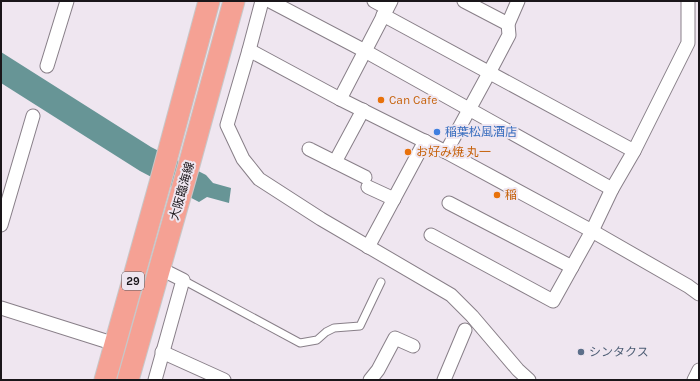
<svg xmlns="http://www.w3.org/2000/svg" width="700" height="381" font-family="Karla,'Noto Sans JP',sans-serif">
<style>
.water{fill:#679596}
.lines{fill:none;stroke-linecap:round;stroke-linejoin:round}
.service-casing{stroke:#887f88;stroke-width:9}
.minor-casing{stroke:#887f88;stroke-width:15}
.primary-casing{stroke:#c8c7c8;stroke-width:23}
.service{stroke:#fff;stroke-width:7}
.minor{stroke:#fff;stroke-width:13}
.primary{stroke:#f5a194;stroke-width:21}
.food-dot{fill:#e8710a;stroke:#efe6f0;stroke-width:1.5}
.shop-dot{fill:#3f7fe0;stroke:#efe6f0;stroke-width:1.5}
.service-dot{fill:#5c6f8a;stroke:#efe6f0;stroke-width:1.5}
.labels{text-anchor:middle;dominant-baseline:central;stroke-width:4;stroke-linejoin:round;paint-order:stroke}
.shield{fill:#efe6f0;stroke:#5a545a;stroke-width:1}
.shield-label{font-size:11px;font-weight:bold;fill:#1a161a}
.food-label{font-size:12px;fill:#c56008;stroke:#efe6f0;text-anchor:start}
.shop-label{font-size:12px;fill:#366cbe;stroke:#efe6f0;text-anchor:start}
.street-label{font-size:12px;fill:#1a161a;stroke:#efe6f0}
.service-label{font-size:12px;fill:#4e5e75;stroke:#efe6f0;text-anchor:start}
</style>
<rect width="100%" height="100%" fill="#efe6f0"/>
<!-- water -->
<path class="water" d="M 1,52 L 151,147 L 206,175 L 213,183 L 231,188 L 229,203 L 207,197 L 199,202 L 140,171 L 1,83 Z"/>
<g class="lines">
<defs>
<path id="service" d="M 183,280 L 300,343 L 317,340 L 326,332 L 334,328 L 360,326 L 381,282"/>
<g id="minor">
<path d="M 262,1 L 249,50 L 227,125 L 243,159 L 259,179 L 321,219 L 451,295 L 472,316 L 518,370 L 529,380"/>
<path d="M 270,1 L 365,51 L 612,189"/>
<path d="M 374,1 L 387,8"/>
<path d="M 464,1 L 508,24"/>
<path d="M 383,15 L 634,151"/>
<path d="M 249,50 L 340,99 L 446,152 L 592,231 L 688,286 L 699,294"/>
<path d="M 47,66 L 67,1"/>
<path d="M 340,99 L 391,1"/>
<path d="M 309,149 L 365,177"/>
<path d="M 446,152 L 489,73 L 509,35 L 508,24 L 518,1"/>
<path d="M 335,162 L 363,110"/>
<path d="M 368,187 L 394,199"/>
<path d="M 449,203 L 572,267"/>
<path d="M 1,225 L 33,116"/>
<path d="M 431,235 L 553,301 L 592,231 L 612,189 L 634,151 L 688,43 L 688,1"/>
<path d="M 368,247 L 425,141"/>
<path d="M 1,308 L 115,344"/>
<path d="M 162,352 L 224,380"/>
<path d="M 155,380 L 183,280 L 159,268"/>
<path d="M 370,380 L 378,370 L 395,338 L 413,346"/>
<path d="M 444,380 L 465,330"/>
<path d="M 694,380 L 699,370"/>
</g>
<g id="primary">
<path d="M 105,380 L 160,183 L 209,1"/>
<path d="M 128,380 L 189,165 L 234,1"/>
</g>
</defs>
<!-- service casing -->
<use href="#service" class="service-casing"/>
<!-- minor casing -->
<use href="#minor" class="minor-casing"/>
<!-- primary casing -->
<use href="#primary" class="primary-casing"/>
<!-- service -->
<use href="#service" class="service"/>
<!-- minor -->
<use href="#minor" class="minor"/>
<!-- primary -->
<use href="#primary" class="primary"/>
</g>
<!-- markers -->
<g class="food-dot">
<circle cx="381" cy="100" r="4"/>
<circle cx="408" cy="152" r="4"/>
<circle cx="497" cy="195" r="4"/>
</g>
<circle class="shop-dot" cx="437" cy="132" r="4"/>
<circle class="service-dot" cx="581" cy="352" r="4"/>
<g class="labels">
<!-- shield labels -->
<rect class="shield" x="122" y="272" width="22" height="18" rx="3"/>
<g class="shield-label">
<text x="133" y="281">29</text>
</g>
<!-- food labels -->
<g class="food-label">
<text x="389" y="100">Can Cafe</text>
<text x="416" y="152">お好み焼 丸一</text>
<text x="505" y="195">稲</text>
</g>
<!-- shop labels -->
<g class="shop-label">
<text x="445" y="132">稲葉松風酒店</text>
</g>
<!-- street labels -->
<g class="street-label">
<text transform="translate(182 191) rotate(-74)">大阪臨海線</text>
</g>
<!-- service labels -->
<g class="service-label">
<text x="589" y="352">シンタクス</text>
</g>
</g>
<!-- border -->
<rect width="700" height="381" fill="none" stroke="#1a161a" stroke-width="4"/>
</svg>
